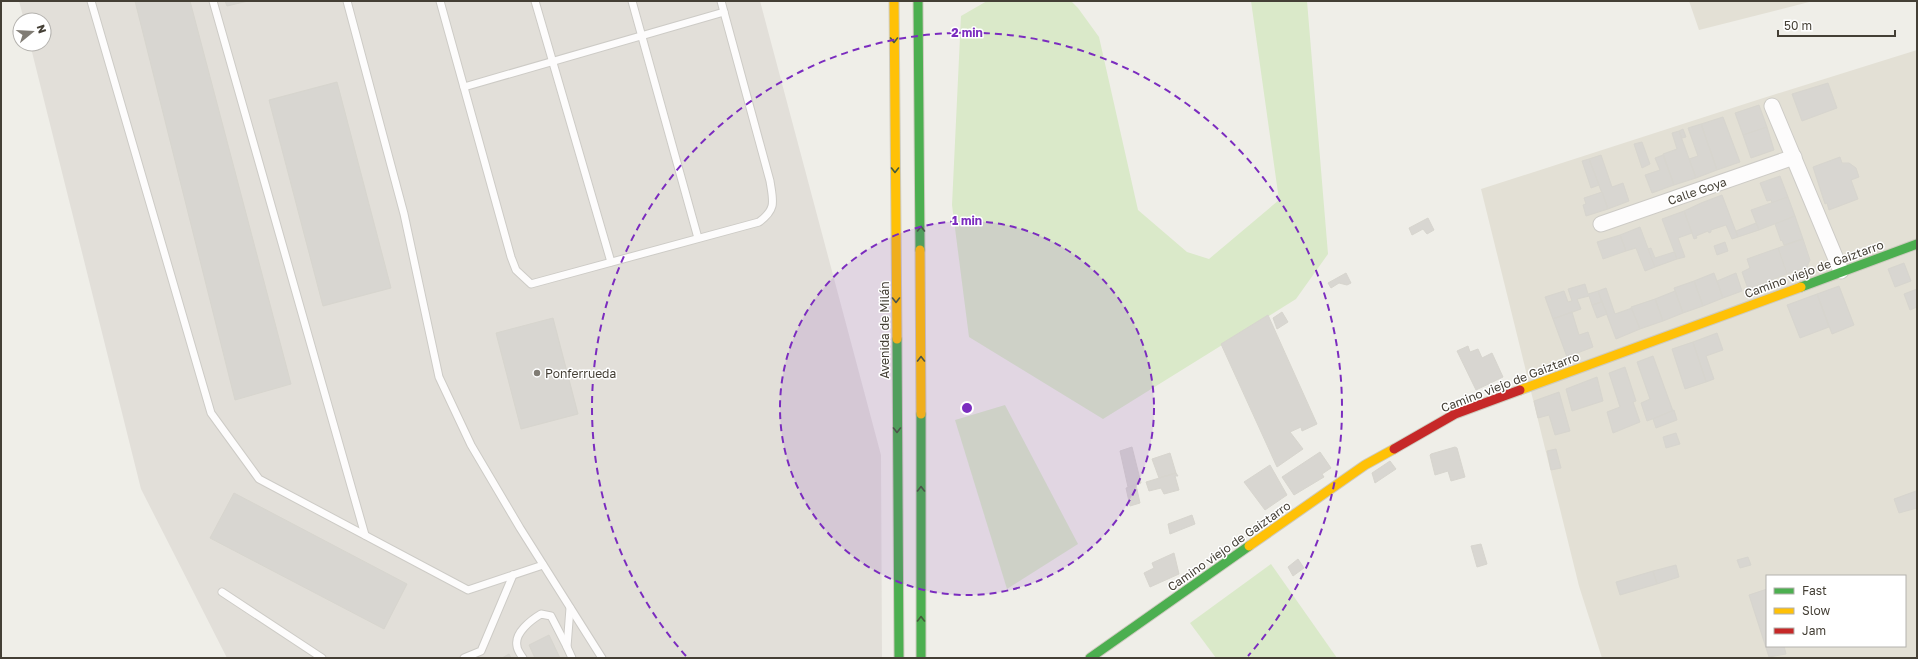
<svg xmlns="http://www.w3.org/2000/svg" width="1918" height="659" font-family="'Golos Text',sans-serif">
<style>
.residential{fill:#e3e0d5;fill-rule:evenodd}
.industrial{fill:#e2dfd9}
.green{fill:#dae9c9}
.building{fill:#d8d6d1;stroke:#d7d5ce}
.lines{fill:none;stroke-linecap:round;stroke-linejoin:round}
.lane-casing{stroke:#cdcbc6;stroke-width:9}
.street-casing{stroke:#cdcbc6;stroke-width:17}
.fast-casing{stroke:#cecbbf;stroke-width:11}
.slow-casing{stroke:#cecbbf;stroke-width:11}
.jam-casing{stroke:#cecbbf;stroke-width:11}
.lane{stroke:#fdfcfc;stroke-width:7}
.street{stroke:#fdfcfc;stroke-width:15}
.fast{stroke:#4caf50;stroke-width:9}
.slow{stroke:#ffc107;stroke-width:9}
.jam{stroke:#c62828;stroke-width:9}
.oneway{stroke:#465b3c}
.ring{fill:none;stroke:#7b2cbf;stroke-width:2;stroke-dasharray:7 5}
.poi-dot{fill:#807c74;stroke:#fff;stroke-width:1.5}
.labels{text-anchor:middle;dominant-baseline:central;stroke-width:3;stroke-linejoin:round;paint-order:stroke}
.street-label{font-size:12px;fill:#443f35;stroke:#fff}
.poi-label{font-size:12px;fill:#443f35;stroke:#fff;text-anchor:start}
.centre{fill:#7b2cbf;stroke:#fff;stroke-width:2}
.ring-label{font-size:12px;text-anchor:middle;font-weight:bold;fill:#7b2cbf;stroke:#fff;stroke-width:3;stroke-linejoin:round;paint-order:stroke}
</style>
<rect width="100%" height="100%" fill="#efeee8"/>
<!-- residential -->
<g class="residential">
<path d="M 1689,1 L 1813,1 L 1699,30 Z"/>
<path d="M 1917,50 L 1917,658 L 1602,658 L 1579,586 L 1481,189 L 1754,101 ZM 1767,576 L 1905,576 L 1905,646 L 1767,646 Z"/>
</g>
<!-- industrial -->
<path class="industrial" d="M 19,1 L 760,1 L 881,455 L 882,658 L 227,658 L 141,489 L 30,44 L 44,44 L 44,20 L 24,20 Z"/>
<!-- green -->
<g class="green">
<path d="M 987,1 L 1071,1 L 1078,8 L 1099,37 L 1138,210 L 1187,252 L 1209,259 L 1279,200 L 1251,1 L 1307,1 L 1328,254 L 1296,299 L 1103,419 L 969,337 L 952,205 L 961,16 Z"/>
<path d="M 1005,405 L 1078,544 L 1007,589 L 955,420 Z"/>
<path d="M 1271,564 L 1337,658 L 1216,658 L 1190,623 Z"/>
</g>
<!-- building -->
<g class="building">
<path d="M 135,1 L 190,1 L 291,384 L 235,400 Z"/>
<path d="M 225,1 L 248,1 L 227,6 Z"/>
<path d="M 337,82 L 391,288 L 323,306 L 269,100 Z"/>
<path d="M 1828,83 L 1837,108 L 1802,121 L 1792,94 Z"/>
<path d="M 1759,105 L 1767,127 L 1743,135 L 1735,113 Z"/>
<path d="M 1723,117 L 1740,162 L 1717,170 L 1701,124 Z"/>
<path d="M 1701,124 L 1717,170 L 1696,178 L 1689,159 L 1698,156 L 1688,128 Z"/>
<path d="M 1767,127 L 1774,150 L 1751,158 L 1743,135 Z"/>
<path d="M 1683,129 L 1686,137 L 1682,138 L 1679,131 Z"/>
<path d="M 1679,131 L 1696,178 L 1674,185 L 1663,154 L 1677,149 L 1672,133 Z"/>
<path d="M 1642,142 L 1650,164 L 1642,168 L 1634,144 Z"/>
<path d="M 1601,155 L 1612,187 L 1623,183 L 1629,201 L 1608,209 L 1589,159 Z"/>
<path d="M 1663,155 L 1674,185 L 1652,193 L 1645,175 L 1660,170 L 1655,158 Z"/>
<path d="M 1840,157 L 1842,163 L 1849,163 L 1856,168 L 1859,177 L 1851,180 L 1858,199 L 1829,210 L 1827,203 L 1825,204 L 1813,167 Z"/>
<path d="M 1589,159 L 1599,185 L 1591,188 L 1582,161 Z"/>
<path d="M 1780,176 L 1788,197 L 1772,203 L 1771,200 L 1767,201 L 1760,183 Z"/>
<path d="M 1602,192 L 1608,209 L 1586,216 L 1583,205 L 1586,204 L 1584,198 Z"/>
<path d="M 1722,195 L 1738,237 L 1732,239 L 1726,225 L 1711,230 L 1711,232 L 1709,233 L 1708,231 L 1696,236 L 1697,238 L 1694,239 L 1684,211 L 1701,203 Z"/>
<path d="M 1788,197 L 1795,216 L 1759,230 L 1751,210 Z"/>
<path d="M 1684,211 L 1692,233 L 1678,238 L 1685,257 L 1677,259 L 1662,219 Z"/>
<path d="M 1795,216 L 1803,239 L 1784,245 L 1782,240 L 1781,241 L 1775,224 Z"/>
<path d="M 1428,218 L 1434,230 L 1427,234 L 1423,229 L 1412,235 L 1409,228 Z"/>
<path d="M 1756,223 L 1759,230 L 1738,237 L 1736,231 Z"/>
<path d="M 1640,227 L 1655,267 L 1645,271 L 1636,248 L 1626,251 L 1620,235 Z"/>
<path d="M 1620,235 L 1626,251 L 1603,259 L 1597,242 Z"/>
<path d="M 1803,239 L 1810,260 L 1807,267 L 1787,274 L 1778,248 Z"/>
<path d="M 1725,242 L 1728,251 L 1717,255 L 1714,246 Z"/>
<path d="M 1651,248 L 1655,258 L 1674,252 L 1677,259 L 1655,267 L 1648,249 Z"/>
<path d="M 1778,248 L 1787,274 L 1748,289 L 1742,272 L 1750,268 L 1747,259 Z"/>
<path d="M 1904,263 L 1911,281 L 1895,287 L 1888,269 Z"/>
<path d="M 1346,273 L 1351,283 L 1347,285 L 1339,283 L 1331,288 L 1328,283 Z"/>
<path d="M 1714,273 L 1723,298 L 1703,306 L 1694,281 Z"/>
<path d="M 1736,273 L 1742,291 L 1723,298 L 1717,281 Z"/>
<path d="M 1694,281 L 1703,306 L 1683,313 L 1674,288 Z"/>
<path d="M 1585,284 L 1588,294 L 1598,291 L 1602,302 L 1592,305 L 1589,296 L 1577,299 L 1581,309 L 1553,319 L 1545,297 L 1564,291 L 1568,302 L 1572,301 L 1568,289 Z"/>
<path d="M 1839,286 L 1854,325 L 1832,334 L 1817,294 Z"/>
<path d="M 1606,288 L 1615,314 L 1632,308 L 1640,329 L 1616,339 L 1598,291 Z"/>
<path d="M 1917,289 L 1917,307 L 1910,310 L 1904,294 Z"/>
<path d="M 1675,291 L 1683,313 L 1663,321 L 1655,299 Z"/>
<path d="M 1817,294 L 1829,327 L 1800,338 L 1787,305 Z"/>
<path d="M 1655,299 L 1663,321 L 1640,329 L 1631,307 Z"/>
<path d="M 1602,302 L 1607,314 L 1597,318 L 1592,305 Z"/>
<path d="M 1282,312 L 1288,322 L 1277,329 L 1273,318 Z"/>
<path d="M 1572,312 L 1579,335 L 1588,332 L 1593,347 L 1567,357 L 1553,319 Z"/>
<path d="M 1268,315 L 1317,424 L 1302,431 L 1301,427 L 1290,432 L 1303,449 L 1277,467 L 1221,344 Z"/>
<path d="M 553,318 L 578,414 L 521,429 L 496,333 Z"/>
<path d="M 1717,333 L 1723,350 L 1706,356 L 1714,379 L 1706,382 L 1693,342 Z"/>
<path d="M 1693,342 L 1706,382 L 1685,389 L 1672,349 Z"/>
<path d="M 1468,346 L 1470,352 L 1478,349 L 1482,358 L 1492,353 L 1503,377 L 1476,390 L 1457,351 Z"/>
<path d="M 1653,356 L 1673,411 L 1647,421 L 1641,403 L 1650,399 L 1637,362 Z"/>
<path d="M 1625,367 L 1636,401 L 1633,402 L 1640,422 L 1613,433 L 1607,412 L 1620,407 L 1609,373 Z"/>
<path d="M 1597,377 L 1603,401 L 1572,411 L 1566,389 Z"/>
<path d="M 1559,392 L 1570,431 L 1555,435 L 1549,415 L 1538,418 L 1534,401 Z"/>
<path d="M 1674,410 L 1677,420 L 1656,428 L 1653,419 Z"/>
<path d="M 1676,433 L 1680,444 L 1666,448 L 1663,437 Z"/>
<path d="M 1132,447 L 1141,483 L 1128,487 L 1120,451 Z"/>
<path d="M 1455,447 L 1457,448 L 1465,477 L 1451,481 L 1448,471 L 1435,475 L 1430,455 L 1431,454 Z"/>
<path d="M 1556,449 L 1561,468 L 1551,470 L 1547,451 Z"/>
<path d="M 1320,452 L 1331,468 L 1322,474 L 1324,477 L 1294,495 L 1282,477 Z"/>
<path d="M 1170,453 L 1176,473 L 1159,478 L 1152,459 Z"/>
<path d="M 1390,461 L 1396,469 L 1375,483 L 1372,473 Z"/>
<path d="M 1270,465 L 1287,495 L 1265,510 L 1244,482 Z"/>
<path d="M 1176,473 L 1178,476 L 1175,476 L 1179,490 L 1164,494 L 1161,488 L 1149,491 L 1146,482 Z"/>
<path d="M 1136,485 L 1140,503 L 1130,506 L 1126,488 Z"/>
<path d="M 1916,491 L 1917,508 L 1899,513 L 1894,499 Z"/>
<path d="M 234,493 L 407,584 L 384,629 L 210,538 Z"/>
<path d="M 1192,515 L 1195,524 L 1170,534 L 1168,524 Z"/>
<path d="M 1481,544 L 1487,564 L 1477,567 L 1471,546 Z"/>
<path d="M 1174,553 L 1179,574 L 1150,587 L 1144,573 L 1154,568 L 1152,563 Z"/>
<path d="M 1748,557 L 1751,565 L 1740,568 L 1737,560 Z"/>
<path d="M 1298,559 L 1304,568 L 1293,576 L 1288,567 Z"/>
<path d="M 1676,565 L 1679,577 L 1657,584 L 1653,571 Z"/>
<path d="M 1653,571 L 1657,584 L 1620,595 L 1616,582 Z"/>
<path d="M 1767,589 L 1767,646 L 1784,646 L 1786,654 L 1769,657 L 1749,595 Z"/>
<path d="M 549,635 L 560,658 L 535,658 L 529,645 Z"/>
<path d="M 509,654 L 511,658 L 502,658 Z"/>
</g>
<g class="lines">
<defs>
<g id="lane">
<path d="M 91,1 L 211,413 L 259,479 L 468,590 L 543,565"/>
<path d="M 213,1 L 365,535"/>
<path d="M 347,1 L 404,214 L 439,377 L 471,445 L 520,528 L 602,658"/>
<path d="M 440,1 L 511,257 L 516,270 L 531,284 L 759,222 C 777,209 773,201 770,181 L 721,1"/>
<path d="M 535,1 L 611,262"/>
<path d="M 632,1 L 698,238"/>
<path d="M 464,87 L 724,12"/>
<path d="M 222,592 L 322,658"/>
<path d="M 570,608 L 567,647 L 572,658"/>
<path d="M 464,658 L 481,651 L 513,575"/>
<path d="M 523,658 C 521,655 517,650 517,646 C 514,633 531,620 541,614 L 551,616 L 567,647"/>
</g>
<g id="street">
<path d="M 1772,106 L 1841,271"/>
<path d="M 1601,224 L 1794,157"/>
</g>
<g id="fast">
<path d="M 918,1 L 920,250"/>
<path d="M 1801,287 L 1917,244"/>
<path d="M 897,339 L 899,658"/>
<path d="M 921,414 L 921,658"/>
<path d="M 1090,658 L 1249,546"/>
</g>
<g id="slow">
<path d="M 894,1 L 897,339"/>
<path d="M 920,250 L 921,414"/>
<path d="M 1520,390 L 1801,287"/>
<path d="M 1249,546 L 1365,465 L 1394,449"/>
</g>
<path id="jam" d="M 1394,449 L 1455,414 L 1520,390"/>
</defs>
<!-- lane casing -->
<use href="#lane" class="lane-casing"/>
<!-- street casing -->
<use href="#street" class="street-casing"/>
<!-- fast casing -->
<use href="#fast" class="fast-casing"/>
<!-- slow casing -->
<use href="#slow" class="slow-casing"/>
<!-- jam casing -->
<use href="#jam" class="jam-casing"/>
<!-- lane -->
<use href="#lane" class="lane"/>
<!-- street -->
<use href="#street" class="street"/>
<!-- fast -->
<use href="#fast" class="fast"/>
<!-- slow -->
<use href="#slow" class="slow"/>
<!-- jam -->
<use href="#jam" class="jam"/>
</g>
<!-- one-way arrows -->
<defs><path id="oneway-chevron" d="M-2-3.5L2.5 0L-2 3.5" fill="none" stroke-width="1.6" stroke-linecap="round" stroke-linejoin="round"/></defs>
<g class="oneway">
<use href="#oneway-chevron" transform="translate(894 40) rotate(90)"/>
<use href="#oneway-chevron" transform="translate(895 170) rotate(90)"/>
<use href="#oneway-chevron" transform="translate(921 229) rotate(-90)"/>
<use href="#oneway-chevron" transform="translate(896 300) rotate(90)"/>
<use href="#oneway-chevron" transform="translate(921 359) rotate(-90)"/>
<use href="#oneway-chevron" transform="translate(897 430) rotate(90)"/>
<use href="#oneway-chevron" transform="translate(921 489) rotate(-90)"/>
<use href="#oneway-chevron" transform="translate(921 619) rotate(-90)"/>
</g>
<!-- distance rings -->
<circle cx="967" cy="408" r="187" fill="#7b2cbf" fill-opacity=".12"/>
<g class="ring">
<circle cx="967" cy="408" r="187"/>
<path d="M686 656A375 375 0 1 1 1248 656"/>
</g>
<!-- markers -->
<circle class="poi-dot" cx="537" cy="373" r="4"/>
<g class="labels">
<!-- street labels -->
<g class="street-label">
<text transform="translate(1697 191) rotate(-19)">Calle Goya</text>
<text transform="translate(1814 269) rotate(-20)">Camino viejo de Gaiztarro</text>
<text transform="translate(884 330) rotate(-90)">Avenida de Milán</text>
<text transform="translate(1510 382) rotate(-21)">Camino viejo de Gaiztarro</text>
<text transform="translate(1229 546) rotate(-35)">Camino viejo de Gaiztarro</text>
</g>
<!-- poi labels -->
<g class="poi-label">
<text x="545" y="373">Ponferrueda</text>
</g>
</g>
<circle cx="967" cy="408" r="6" class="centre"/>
<g class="ring-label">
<text x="967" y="37">2 min</text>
<text x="967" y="225">1 min</text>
</g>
<!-- border -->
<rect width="1918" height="659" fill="none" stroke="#443f35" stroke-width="4"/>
<!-- legend -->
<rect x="1766" y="575" width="140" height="72" fill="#ffffff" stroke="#b4b2ae"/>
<rect x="1774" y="588" width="20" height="6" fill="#4caf50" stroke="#b4b2ae"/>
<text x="1802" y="595" font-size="12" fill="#443f35">Fast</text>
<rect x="1774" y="608" width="20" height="6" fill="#ffc107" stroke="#b4b2ae"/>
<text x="1802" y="615" font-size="12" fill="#443f35">Slow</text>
<rect x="1774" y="628" width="20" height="6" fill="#c62828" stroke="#b4b2ae"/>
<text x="1802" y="635" font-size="12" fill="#443f35">Jam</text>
<!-- north arrow -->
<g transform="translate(32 32) rotate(72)"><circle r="19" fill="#ffffff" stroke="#b4b2ae"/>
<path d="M0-3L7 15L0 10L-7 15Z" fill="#807c74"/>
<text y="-6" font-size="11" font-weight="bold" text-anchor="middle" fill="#443f35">N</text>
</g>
<!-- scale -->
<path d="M1778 30v6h117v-6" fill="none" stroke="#443f35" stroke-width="2"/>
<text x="1784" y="30" font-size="12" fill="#443f35" stroke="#ffffff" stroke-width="3" paint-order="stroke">50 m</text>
</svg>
